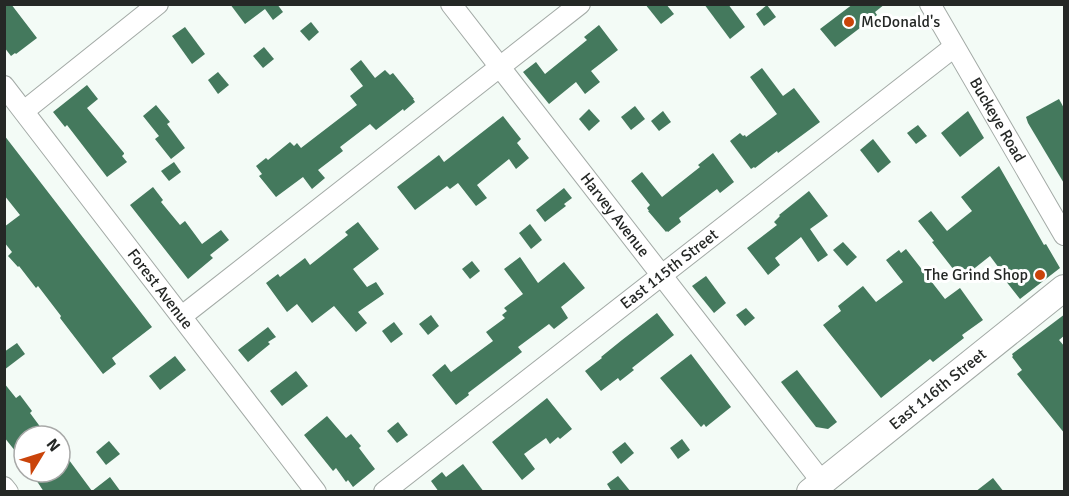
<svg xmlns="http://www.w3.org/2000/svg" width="1069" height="496" font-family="Signika,sans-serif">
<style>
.building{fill:#44795d}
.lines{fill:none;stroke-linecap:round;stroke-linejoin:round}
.minor-casing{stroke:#a3aaa6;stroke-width:22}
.major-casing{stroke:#a3aaa6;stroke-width:28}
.minor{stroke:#fff;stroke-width:20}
.major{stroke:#fff;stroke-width:26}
.poi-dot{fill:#ca440a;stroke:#fff;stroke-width:2}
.labels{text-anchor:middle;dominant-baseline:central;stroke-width:6;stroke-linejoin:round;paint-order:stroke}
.poi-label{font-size:16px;fill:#252826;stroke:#fff;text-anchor:start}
.street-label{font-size:16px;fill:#252826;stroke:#fff}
</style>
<rect width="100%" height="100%" fill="#f3fbf6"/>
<!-- building -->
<g class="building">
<path d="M 4,4 L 11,4 L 37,38 L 16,54 L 15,53 L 11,56 L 4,47 Z"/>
<path d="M 230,4 L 277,4 L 283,12 L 273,20 L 265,9 L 245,24 Z"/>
<path d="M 645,4 L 666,4 L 674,14 L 661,24 Z"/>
<path d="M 704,4 L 728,4 L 745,27 L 730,39 Z"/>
<path d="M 853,4 L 885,4 L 875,12 L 877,15 L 835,47 L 820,29 Z"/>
<path d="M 767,5 L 776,17 L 764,26 L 756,14 Z"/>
<path d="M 311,22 L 319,32 L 309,41 L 300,31 Z"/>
<path d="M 599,25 L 618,50 L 591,71 L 600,82 L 585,94 L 576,82 L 549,104 L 523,72 L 536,62 L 545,74 L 587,40 L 584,37 Z"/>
<path d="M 185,27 L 205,54 L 192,64 L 172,36 Z"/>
<path d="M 264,47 L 274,59 L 263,68 L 253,56 Z"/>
<path d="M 361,60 L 375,78 L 385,70 L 390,75 L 393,73 L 414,99 L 413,99 L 415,102 L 404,111 L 403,109 L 376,130 L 370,124 L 340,147 L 343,151 L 318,170 L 325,178 L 312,189 L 303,177 L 276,197 L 259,176 L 262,174 L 256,166 L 266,158 L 268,160 L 290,142 L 294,146 L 297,143 L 301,148 L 357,105 L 350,96 L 363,86 L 350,69 Z"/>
<path d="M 762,68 L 783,96 L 794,88 L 820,122 L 778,153 L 777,151 L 755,168 L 754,167 L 751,169 L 730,141 L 740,133 L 743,136 L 745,135 L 746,137 L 777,114 L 750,77 Z"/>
<path d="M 218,72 L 229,85 L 218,94 L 208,80 Z"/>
<path d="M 87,85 L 98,99 L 87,108 L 124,153 L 124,154 L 122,156 L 127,162 L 107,177 L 67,125 L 65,127 L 53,112 Z"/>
<path d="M 1059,99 L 1065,110 L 1065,185 L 1028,123 L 1026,117 Z"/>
<path d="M 156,105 L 170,122 L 167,124 L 185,148 L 171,159 L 155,139 L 159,136 L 143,116 Z"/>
<path d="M 635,106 L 645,119 L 631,130 L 621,117 Z"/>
<path d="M 589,109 L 600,121 L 589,131 L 579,119 Z"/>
<path d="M 663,111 L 671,122 L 659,131 L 651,121 Z"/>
<path d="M 968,111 L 984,138 L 960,157 L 941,133 Z"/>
<path d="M 503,116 L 521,139 L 517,143 L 529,158 L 516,169 L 509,159 L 477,185 L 487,198 L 476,206 L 458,183 L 450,189 L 447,186 L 415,210 L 397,187 L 439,155 L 444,162 Z"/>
<path d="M 918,125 L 927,136 L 916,144 L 907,133 Z"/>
<path d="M 4,135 L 152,327 L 112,358 L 116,364 L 103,374 L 60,318 L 61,316 L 38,286 L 36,288 L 19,266 L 18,267 L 8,256 L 12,252 L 4,242 L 4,227 L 20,215 L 4,195 Z"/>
<path d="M 873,139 L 891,162 L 878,173 L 860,150 Z"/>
<path d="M 713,153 L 734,182 L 720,193 L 717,189 L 679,218 L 681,222 L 668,232 L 667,231 L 666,232 L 648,211 L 649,211 L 647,208 L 650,205 L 631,181 L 642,172 L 662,197 L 700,167 L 698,165 Z"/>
<path d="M 174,162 L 181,172 L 169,181 L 161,171 Z"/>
<path d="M 999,166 L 1044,245 L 1046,244 L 1060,268 L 1020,299 L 1005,280 L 1005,276 L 990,256 L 961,279 L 932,242 L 934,241 L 918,221 L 931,211 L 947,231 L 972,211 L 961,197 Z"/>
<path d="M 153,187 L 163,200 L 161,202 L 180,225 L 185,221 L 202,244 L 221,230 L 229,240 L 210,255 L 213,258 L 188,279 L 130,205 Z"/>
<path d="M 564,188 L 572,198 L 564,204 L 566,206 L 545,222 L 536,210 Z"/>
<path d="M 809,191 L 828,216 L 810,229 L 828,255 L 818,262 L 801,237 L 775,258 L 780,265 L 768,275 L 747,248 L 777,225 L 774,222 L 780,216 L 779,215 Z"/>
<path d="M 358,222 L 379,249 L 353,269 L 367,287 L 376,282 L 384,294 L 358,312 L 367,323 L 356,332 L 334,306 L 312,323 L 297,304 L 287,312 L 266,283 L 278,274 L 280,277 L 305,258 L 310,265 L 348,235 L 345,232 Z"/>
<path d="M 530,224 L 542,240 L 531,249 L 519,233 Z"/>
<path d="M 843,242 L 857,257 L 847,266 L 833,250 Z"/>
<path d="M 906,249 L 945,299 L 960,288 L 983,320 L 962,335 L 964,338 L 933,362 L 930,359 L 881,398 L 823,325 L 841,311 L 838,306 L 863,286 L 876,302 L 903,282 L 886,260 L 899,250 L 901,253 Z"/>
<path d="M 520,257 L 538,283 L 564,262 L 585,288 L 561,307 L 568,318 L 554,329 L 549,324 L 518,347 L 522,352 L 468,393 L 469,395 L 456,405 L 432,375 L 445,364 L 451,372 L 493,341 L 486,332 L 505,318 L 502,315 L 507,311 L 504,308 L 523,294 L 504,269 Z"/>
<path d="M 472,261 L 480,271 L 470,279 L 462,269 Z"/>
<path d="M 706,276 L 726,303 L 714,313 L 692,286 Z"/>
<path d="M 746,308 L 755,318 L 745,326 L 736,315 Z"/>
<path d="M 657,313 L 674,335 L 632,368 L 634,370 L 620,381 L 618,378 L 601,391 L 585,371 L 602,358 L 601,357 L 622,340 Z"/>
<path d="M 1065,314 L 1065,335 L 1059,340 L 1065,347 L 1065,434 L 1017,374 L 1022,370 L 1012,357 L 1013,356 L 1012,354 Z"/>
<path d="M 431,315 L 439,326 L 428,335 L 419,324 Z"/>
<path d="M 394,322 L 403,334 L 391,343 L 382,331 Z"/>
<path d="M 268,327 L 276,337 L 268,342 L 270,344 L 248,362 L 238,350 Z"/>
<path d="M 17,343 L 25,354 L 4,370 L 4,352 Z"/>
<path d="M 691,354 L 731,407 L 706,427 L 704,424 L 701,427 L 660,378 Z"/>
<path d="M 175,356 L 186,370 L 160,390 L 149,376 Z"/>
<path d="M 797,370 L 837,422 L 828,429 L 816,427 L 781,382 Z"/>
<path d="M 296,371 L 308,386 L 282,406 L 270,391 Z"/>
<path d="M 4,383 L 16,398 L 20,395 L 32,411 L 30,413 L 47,436 L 24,436 L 24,462 L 4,437 Z"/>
<path d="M 547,398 L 572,429 L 560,439 L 558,437 L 550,444 L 546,438 L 524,454 L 535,469 L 522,480 L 492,442 Z"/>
<path d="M 327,416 L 346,438 L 351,434 L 361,446 L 359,448 L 375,469 L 353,487 L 348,480 L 346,482 L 336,468 L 333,471 L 304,435 Z"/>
<path d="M 398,422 L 408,435 L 397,443 L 387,431 Z"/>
<path d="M 682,439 L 690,450 L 678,459 L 670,448 Z"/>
<path d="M 109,441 L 120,454 L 106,465 L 96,452 Z"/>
<path d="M 625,442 L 634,453 L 621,464 L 612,452 Z"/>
<path d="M 69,460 L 92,491 L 110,477 L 121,492 L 44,492 L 31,472 L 60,472 L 60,468 Z"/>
<path d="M 463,464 L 484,492 L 439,492 L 431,481 L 442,472 L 446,477 Z"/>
<path d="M 618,476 L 631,492 L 612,492 L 607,484 Z"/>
<path d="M 993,478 L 1004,492 L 975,492 Z"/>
</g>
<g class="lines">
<defs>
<g id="minor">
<path id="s1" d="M 451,4 L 822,482"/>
<path id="s2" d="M 930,4 L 1064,235"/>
<path id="s3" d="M 4,86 L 316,492"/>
<path d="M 24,111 L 158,4"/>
<path d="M 182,316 L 580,4"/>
<path d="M 4,487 L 8,492"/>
<path id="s4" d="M 384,492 L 954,47"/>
</g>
<g id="major">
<path id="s5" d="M 810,492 L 1064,288"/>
</g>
</defs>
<!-- minor casing -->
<use href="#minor" class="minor-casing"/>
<!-- major casing -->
<use href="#major" class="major-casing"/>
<!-- minor -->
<use href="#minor" class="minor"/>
<!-- major -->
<use href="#major" class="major"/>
</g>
<!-- markers -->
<g class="poi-dot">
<circle cx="849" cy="22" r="6"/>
<circle cx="1040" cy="275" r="6"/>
</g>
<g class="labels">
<!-- poi labels -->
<g class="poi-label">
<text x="861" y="22">McDonald's</text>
<text x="1028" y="275" text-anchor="end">The Grind Shop</text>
</g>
<!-- street labels -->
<g class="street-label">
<text stroke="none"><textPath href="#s2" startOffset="134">Buckeye Road</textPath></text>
<text stroke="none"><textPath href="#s1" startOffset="267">Harvey Avenue</textPath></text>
<text stroke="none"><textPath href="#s4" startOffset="362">East 115th Street</textPath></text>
<text stroke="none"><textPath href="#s3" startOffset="256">Forest Avenue</textPath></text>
<text stroke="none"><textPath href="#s5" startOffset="164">East 116th Street</textPath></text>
</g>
</g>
<!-- border -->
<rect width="1069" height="496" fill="none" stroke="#252826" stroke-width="12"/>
<!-- north arrow -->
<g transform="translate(42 454) rotate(52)"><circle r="28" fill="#ffffff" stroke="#a8a9a8" stroke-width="1.5"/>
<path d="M0-4.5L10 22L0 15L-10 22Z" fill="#ca440a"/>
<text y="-9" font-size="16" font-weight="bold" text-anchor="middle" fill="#252826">N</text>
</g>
</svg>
